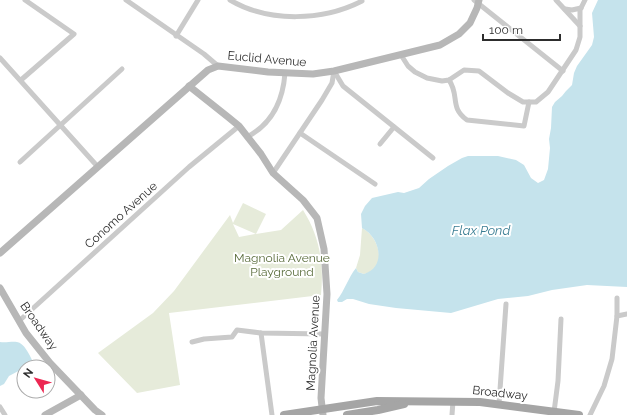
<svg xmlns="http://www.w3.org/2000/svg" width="627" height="415" font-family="Raleway,sans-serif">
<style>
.green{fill:#e6ebda;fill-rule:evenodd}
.water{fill:#c5e3ec}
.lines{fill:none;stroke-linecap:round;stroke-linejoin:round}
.street{stroke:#cacaca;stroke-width:5}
.secondary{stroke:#b7b7b7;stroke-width:7}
.primary{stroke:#a5a5a5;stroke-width:8}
.labels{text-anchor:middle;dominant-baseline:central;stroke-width:4;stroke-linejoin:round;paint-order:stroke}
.street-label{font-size:12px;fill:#2d2d2d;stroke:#fff}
.park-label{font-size:12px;fill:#576a39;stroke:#fff}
.water-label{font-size:13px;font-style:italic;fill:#387c92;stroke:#fff}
</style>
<rect width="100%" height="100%" fill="#fff"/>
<!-- green -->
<g class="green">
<path d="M 243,203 L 266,214 L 256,234 L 281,230 L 303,210 C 320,237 324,264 321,295 L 169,313 L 180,385 L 137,393 L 98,353 L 153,313 L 174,291 L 230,215 L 233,223 ZM 233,224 L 256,234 L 255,234 L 239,237 Z"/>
<path d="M 362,228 C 375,234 385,256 375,269 C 372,272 368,273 364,274 L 358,272 L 356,268 L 360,255 Z"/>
</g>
<!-- water -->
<g class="water">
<path d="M 598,0 L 627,0 L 627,287 L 587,285 L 552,290 L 528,296 L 498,299 L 451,313 L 396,308 L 369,304 L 353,299 L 347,299 L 342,302 L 338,302 L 337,300 C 345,290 348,278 356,268 L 358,272 L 364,274 C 387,267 380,237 362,228 L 361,214 L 365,206 L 372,198 L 398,192 L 404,193 L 419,188 L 429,179 L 448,166 L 462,158 L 468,156 L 498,156 L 516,160 L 524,165 L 531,178 L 538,183 L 544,180 L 548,169 L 550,148 L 549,139 L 551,128 L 552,107 L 555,102 L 562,96 L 566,91 L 572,85 L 574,73 L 577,66 L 592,45 L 594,37 L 592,13 Z"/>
<path d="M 0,342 C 6,343 12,341 17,342 C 24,343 29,354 32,360 L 32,362 L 29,363 L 24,368 L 9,376 L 4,384 L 0,386 Z"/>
</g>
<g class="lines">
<!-- street -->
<g class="street">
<path d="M 126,0 L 204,54 L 218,66"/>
<path d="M 230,0 C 269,23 323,21 362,1"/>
<path d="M 474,0 L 563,71"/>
<path d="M 556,0 L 580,26"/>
<path d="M 565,9 L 572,10 L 581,8"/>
<path d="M 176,36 L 198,0"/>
<path d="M 401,55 L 408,66 L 415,72 L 427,78 L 442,81 L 449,80 L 464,70 L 479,71 L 508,93 L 523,102 L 536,102 L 548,92 L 576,50 L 580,37 L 580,10 L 585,0"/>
<path d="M 0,58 L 98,167"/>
<path d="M 334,71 L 343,86 L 433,158"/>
<path d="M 21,80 L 74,34 L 25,0"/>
<path d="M 449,80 C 460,96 449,107 467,120 L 524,126 L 529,102"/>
<path d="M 300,133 L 375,184"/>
<path d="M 247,137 C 272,124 283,100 285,73"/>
<path d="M 380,144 L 394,127"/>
<path d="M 20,162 L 122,69"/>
<path d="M 273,173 L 322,100 L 332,83 L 334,71"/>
<path d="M 617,298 L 617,316"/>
<path d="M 19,321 L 189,167 L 239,126"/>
<path d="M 261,333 L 272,415"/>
<path d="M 192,342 L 204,339 L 232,337 L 237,330 L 261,333 L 324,334"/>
<path d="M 499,404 L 506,304"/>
<path d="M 0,407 L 5,415"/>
<path d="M 554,412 L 558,381 L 561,319"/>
<path d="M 452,415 L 453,401"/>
<path d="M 590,415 L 604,386 L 612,359 L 617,316 L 627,314"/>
</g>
<!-- secondary -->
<g class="secondary">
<path d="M 189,86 L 228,117 L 239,126 L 261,154 L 273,173 L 303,200 L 317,218 L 324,249 L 327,294 L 321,398 L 323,415"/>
<path d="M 0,253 L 208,70 L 218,66 L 268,72 L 313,74 L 334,71 L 440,45 L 459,34 L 470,23 L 477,8 L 479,0"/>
<path d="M 0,288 L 26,333 L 50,363 L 95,410 L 102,415"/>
<path d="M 45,415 L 81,395"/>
</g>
<!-- primary -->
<g class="primary">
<path d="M 284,415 L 377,401 L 480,402 L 579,415"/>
<path d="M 347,415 L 378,410 L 404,404"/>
</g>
</g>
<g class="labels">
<!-- street labels -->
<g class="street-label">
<text transform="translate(267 59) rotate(5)">Euclid Avenue</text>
<text transform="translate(121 215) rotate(-42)">Conomo Avenue</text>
<text transform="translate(39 326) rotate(55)">Broadway</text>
<text transform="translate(313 343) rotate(-87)">Magnolia Avenue</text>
<text transform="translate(500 393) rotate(6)">Broadway</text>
</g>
<!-- park labels -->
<g class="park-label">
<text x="282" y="258">Magnolia Avenue<tspan x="282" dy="14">Playground</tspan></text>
</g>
<!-- water labels -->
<g class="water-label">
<text x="481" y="230">Flax Pond</text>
</g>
</g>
<!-- north arrow -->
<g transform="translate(36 379) rotate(307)"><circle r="19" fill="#ffffff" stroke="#ababab"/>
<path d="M0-3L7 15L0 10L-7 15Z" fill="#ec2752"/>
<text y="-6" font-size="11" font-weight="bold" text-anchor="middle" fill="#2d2d2d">N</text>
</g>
<!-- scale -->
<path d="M483 34v6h77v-6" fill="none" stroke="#2d2d2d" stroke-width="2"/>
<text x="489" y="34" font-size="12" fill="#2d2d2d" stroke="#ffffff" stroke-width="3" paint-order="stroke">100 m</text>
</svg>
